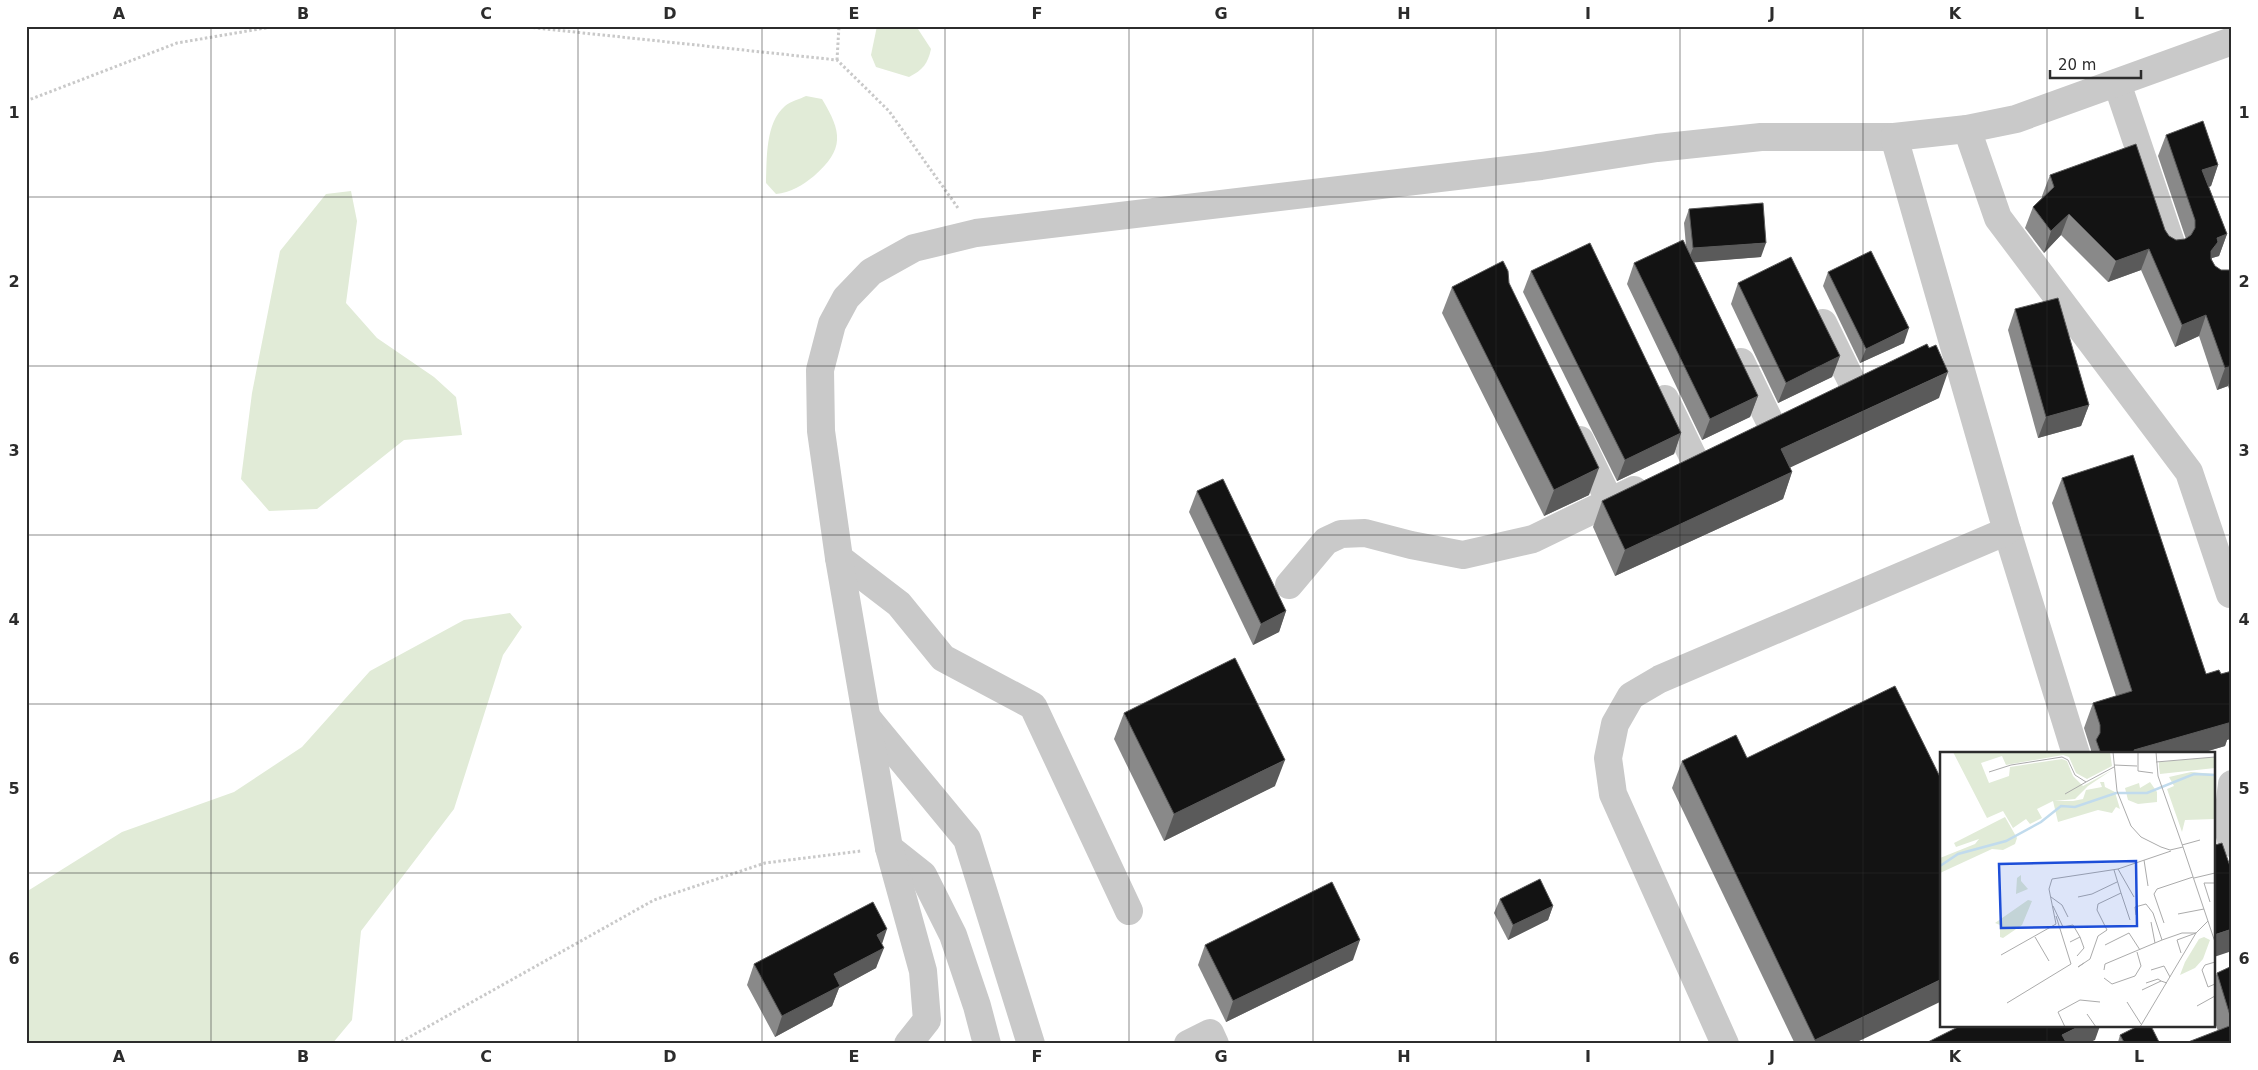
<svg xmlns="http://www.w3.org/2000/svg" width="2258" height="1070" font-family="'DejaVu Sans',sans-serif">
<style>
.green{fill:#e1ebd7}
.lines{fill:none;stroke-linecap:round;stroke-linejoin:round}
.path{stroke:#c9c9c9;stroke-width:3;stroke-dasharray:2.5 2.5;stroke-linecap:butt}
.minor{stroke:#c9c9c9;stroke-width:28}
.wall{fill:#898989}
.shaded-wall{fill:#5a5a5a}
.building{fill:#131313;stroke:#5a5a5a}
.grid{fill:none;stroke:#2c2c2c;stroke-width:1;stroke-opacity:0.55}
.inset-river{fill:none;stroke:#c1dbed;stroke-width:2.5}
.inset-road{fill:none;stroke:#ababab;stroke-width:1}
.view{fill:#1d4ed8;fill-opacity:0.15;stroke:#1d4ed8;stroke-width:2.5}
.inset-edge{fill:none;stroke:#2c2c2c;stroke-width:2.5}
.neatline{fill:none;stroke:#2c2c2c;stroke-width:2}
.grid-label{font-size:16px;text-anchor:middle;font-weight:bold;fill:#2c2c2c}
</style>
<rect width="100%" height="100%" fill="#fff"/>
<!-- green -->
<g class="green">
<path d="M 877,26 L 916,26 L 931,49 C 928,63 923,70 909,77 L 876,67 L 871,55 Z"/>
<path d="M 806,96 L 822,99 C 842,132 845,149 814,176 C 803,185 790,193 776,194 L 766,183 C 767,159 765,123 785,106 C 791,101 800,99 806,96 Z"/>
<path d="M 351,191 L 357,221 L 346,303 L 377,338 L 434,377 L 456,397 L 462,435 L 404,440 L 317,509 L 269,511 L 241,479 L 252,393 L 280,251 L 326,194 Z"/>
<path d="M 510,613 L 522,627 L 503,655 L 454,809 L 361,931 L 352,1020 L 332,1044 L 26,1044 L 26,892 L 122,832 L 234,792 L 302,747 L 370,671 L 464,620 Z"/>
</g>
<g class="lines">
<!-- path -->
<g class="path">
<path d="M 518,26 L 837,60 L 889,111 L 958,208"/>
<path d="M 837,60 L 839,26"/>
<path d="M 26,101 L 177,43 L 277,26"/>
<path d="M 397,1044 L 654,900 L 765,863 L 861,851"/>
</g>
<!-- minor -->
<g class="minor">
<path d="M 2117,83 L 2172,246"/>
<path d="M 1967,129 L 1998,218 L 2189,472 L 2230,594"/>
<path d="M 1823,323 L 1853,384"/>
<path d="M 1741,362 L 1771,424"/>
<path d="M 1665,399 L 1695,461"/>
<path d="M 1580,440 L 1610,502"/>
<path d="M 2007,531 L 2076,754"/>
<path d="M 839,558 L 899,604 L 943,658 L 1033,706 L 1129,911"/>
<path d="M 1289,585 L 1326,541 L 1341,534 L 1365,533 L 1411,545 L 1463,555 L 1533,539 L 1634,490"/>
<path d="M 868,719 L 967,839 L 1031,1044"/>
<path d="M 2232,784 L 2227,825 L 2232,843"/>
<path d="M 889,848 L 923,875 L 953,935 L 977,1006 L 987,1044"/>
<path d="M 908,1044 L 927,1020 L 923,971 L 889,848 L 839,558 L 821,431 L 820,370 L 832,324 L 846,298 L 871,272 L 914,248 L 976,233 L 1541,166 L 1657,148 L 1761,137 L 1894,137 L 1967,129 L 2016,119 L 2232,41"/>
<path d="M 1188,1044 L 1210,1033 L 1215,1044"/>
<path d="M 1725,1044 L 1613,794 L 1608,758 L 1615,724 L 1631,696 L 1660,679 L 2007,531 L 1894,137"/>
</g>
</g>
<!-- wall -->
<g class="wall">
<path d="M 2166,135 L 2218,165 L 2211,186 L 2209,187 L 2227,234 L 2219,256 L 2212,258 L 2212,260 L 2215,266 L 2221,270 L 2232,272 L 2232,398 L 2228,386 L 2217,390 L 2199,336 L 2175,347 L 2141,270 L 2108,282 L 2061,235 L 2044,253 L 2025,228 L 2033,207 L 2042,198 L 2042,196 L 2050,175 L 2165,230 L 2169,236 L 2176,240 L 2186,239 L 2158,156 Z"/>
<path d="M 1689,209 L 1761,257 L 1694,262 L 1758,396 L 1750,417 L 1702,440 L 1627,284 L 1634,263 L 1686,246 L 1684,223 Z"/>
<path d="M 1531,271 L 1681,433 L 1674,454 L 1617,481 L 1523,292 Z"/>
<path d="M 1828,272 L 1904,343 L 1860,363 L 1823,286 Z"/>
<path d="M 1509,283 L 1589,495 L 1544,516 L 1442,313 L 1452,287 Z"/>
<path d="M 1738,283 L 1840,356 L 1832,377 L 1778,403 L 1731,304 Z"/>
<path d="M 2015,309 L 2089,405 L 2081,426 L 2038,438 L 2008,330 Z"/>
<path d="M 1939,398 L 1790,467 L 1792,472 L 1783,499 L 1615,576 L 1593,527 L 1602,501 Z"/>
<path d="M 2062,478 L 2206,674 L 2221,674 L 2232,671 L 2232,738 L 2227,740 L 2225,746 L 2198,754 L 2091,754 L 2091,750 L 2084,728 L 2093,703 L 2116,696 L 2052,503 Z"/>
<path d="M 1197,491 L 1286,611 L 1279,632 L 1253,645 L 1189,512 Z"/>
<path d="M 1124,713 L 1275,786 L 1164,841 L 1114,739 Z"/>
<path d="M 1747,758 L 1853,1044 L 1795,1044 L 1672,788 L 1682,761 Z"/>
<path d="M 1500,899 L 1553,906 L 1548,920 L 1508,940 L 1494,913 Z"/>
<path d="M 882,944 L 876,968 L 839,988 L 832,1006 L 775,1037 L 747,985 L 754,964 Z"/>
<path d="M 1205,945 L 1353,960 L 1226,1022 L 1198,965 Z"/>
<path d="M 2232,966 L 2232,1044 L 2218,1031 L 2214,1020 L 2214,980 L 2217,973 Z"/>
<path d="M 2120,1035 L 2160,1044 L 2119,1044 L 2118,1042 Z"/>
</g>
<!-- shaded-wall -->
<g class="shaded-wall">
<path d="M 2218,165 L 2211,186 L 2195,192 L 2202,170 Z"/>
<path d="M 2069,214 L 2061,235 L 2044,253 L 2051,231 Z"/>
<path d="M 2227,234 L 2219,256 L 2212,258 L 2211,263 L 2211,251 L 2217,238 Z"/>
<path d="M 1766,243 L 1761,257 L 1687,263 L 1693,248 Z"/>
<path d="M 2149,249 L 2141,270 L 2108,282 L 2116,261 Z"/>
<path d="M 2206,315 L 2199,336 L 2175,347 L 2182,325 Z"/>
<path d="M 1909,328 L 1904,343 L 1860,363 L 1866,349 Z"/>
<path d="M 1840,356 L 1832,377 L 1778,403 L 1786,383 Z"/>
<path d="M 2232,366 L 2232,375 L 2228,386 L 2217,390 L 2225,368 Z"/>
<path d="M 1948,372 L 1939,398 L 1772,476 L 1781,449 Z"/>
<path d="M 1758,396 L 1750,417 L 1702,440 L 1710,419 Z"/>
<path d="M 2089,405 L 2081,426 L 2038,438 L 2046,417 Z"/>
<path d="M 1681,433 L 1674,454 L 1617,481 L 1625,460 Z"/>
<path d="M 1599,468 L 1589,495 L 1544,516 L 1554,490 Z"/>
<path d="M 1792,472 L 1783,499 L 1615,576 L 1625,550 Z"/>
<path d="M 1286,611 L 1279,632 L 1253,645 L 1261,624 Z"/>
<path d="M 2232,718 L 2232,738 L 2227,740 L 2225,746 L 2198,754 L 2132,754 L 2134,750 Z"/>
<path d="M 1285,760 L 1275,786 L 1164,841 L 1174,814 Z"/>
<path d="M 1553,906 L 1548,920 L 1508,940 L 1513,925 Z"/>
<path d="M 887,929 L 880,950 L 884,948 L 876,968 L 839,988 L 832,1006 L 775,1037 L 782,1016 L 834,974 L 877,935 Z"/>
<path d="M 2232,929 L 2232,951 L 2214,957 L 2214,935 Z"/>
<path d="M 1360,940 L 1353,960 L 1226,1022 L 1233,1001 Z"/>
<path d="M 1942,979 L 1942,1001 L 1853,1044 L 1814,1044 L 1815,1040 Z"/>
<path d="M 2080,1026 L 2100,1026 L 2095,1040 L 2086,1044 L 2059,1044 L 2062,1035 Z"/>
</g>
<!-- building -->
<g class="building">
<path d="M 2203,121 L 2218,165 L 2202,170 L 2227,234 L 2217,238 L 2218,242 L 2211,251 L 2211,259 L 2215,266 L 2221,270 L 2231,270 L 2232,272 L 2232,366 L 2225,368 L 2206,315 L 2182,325 L 2149,249 L 2116,261 L 2069,214 L 2051,231 L 2033,207 L 2054,187 L 2050,175 L 2136,144 L 2165,230 L 2169,236 L 2176,240 L 2185,239 L 2191,235 L 2195,228 L 2195,220 L 2166,135 Z"/>
<path d="M 1763,203 L 1766,243 L 1693,248 L 1689,209 Z"/>
<path d="M 1683,240 L 1758,396 L 1710,419 L 1634,263 Z"/>
<path d="M 1590,243 L 1681,433 L 1625,460 L 1531,271 Z"/>
<path d="M 1871,251 L 1909,328 L 1866,349 L 1828,272 Z"/>
<path d="M 1791,257 L 1840,356 L 1786,383 L 1738,283 Z"/>
<path d="M 1503,261 L 1508,271 L 1509,283 L 1599,468 L 1554,490 L 1452,287 Z"/>
<path d="M 2058,298 L 2089,405 L 2046,417 L 2015,309 Z"/>
<path d="M 1927,344 L 1929,348 L 1936,345 L 1948,372 L 1781,449 L 1792,472 L 1625,550 L 1602,501 Z"/>
<path d="M 2133,455 L 2206,674 L 2219,670 L 2221,674 L 2232,671 L 2232,722 L 2134,750 L 2135,754 L 2101,754 L 2096,740 L 2100,733 L 2100,725 L 2093,703 L 2132,691 L 2062,478 Z"/>
<path d="M 1223,479 L 1286,611 L 1261,624 L 1197,491 Z"/>
<path d="M 1235,658 L 1285,760 L 1174,814 L 1124,713 Z"/>
<path d="M 1895,686 L 1942,781 L 1942,979 L 1815,1040 L 1682,761 L 1736,735 L 1747,758 Z"/>
<path d="M 2214,841 L 2215,845 L 2222,843 L 2232,872 L 2232,929 L 2214,935 Z"/>
<path d="M 1540,879 L 1553,906 L 1513,925 L 1500,899 Z"/>
<path d="M 1332,882 L 1360,940 L 1233,1001 L 1205,945 Z"/>
<path d="M 873,902 L 887,929 L 877,935 L 884,948 L 834,974 L 840,986 L 782,1016 L 754,964 Z"/>
<path d="M 2232,966 L 2232,1022 L 2217,973 Z"/>
<path d="M 2232,1025 L 2232,1044 L 2183,1044 Z"/>
<path d="M 1960,1026 L 2080,1026 L 2062,1035 L 2067,1044 L 1924,1044 Z"/>
<path d="M 2138,1026 L 2151,1026 L 2160,1044 L 2125,1044 L 2120,1035 Z"/>
</g>
<!-- grid -->
<path class="grid" d="M 211,26 L 211,1044M 395,26 L 395,1044M 578,26 L 578,1044M 762,26 L 762,1044M 945,26 L 945,1044M 1129,26 L 1129,1044M 1313,26 L 1313,1044M 1496,26 L 1496,1044M 1680,26 L 1680,1044M 1863,26 L 1863,1044M 2047,26 L 2047,754M 26,197 L 2232,197M 26,366 L 2232,366M 26,535 L 2232,535M 26,704 L 2232,704M 26,873 L 1942,873M 2214,873 L 2232,873M 2047,1026 L 2047,1044"/>
<!-- overview -->
<g transform="translate(1940 752)">
<rect width="275" height="275" fill="#fff"/>
<path d="M 13,0 L 170,0 L 172,14 L 147,27 L 136,21 L 129,5 L 123,3 L 66,13 L 62,4 L 41,11 L 49,31 L 69,24 L 70,15 L 122,7 L 127,9 L 133,24 L 143,34 L 172,18 L 148,34 L 135,47 L 114,49 L 133,49 L 143,47 L 146,38 L 162,35 L 160,30 L 164,30 L 165,35 L 175,40 L 180,57 L 176,55 L 172,61 L 158,58 L 118,70 L 113,49 L 97,57 L 102,66 L 90,72 L 86,67 L 73,76 L 63,59 L 47,66 ZM 275,5 L 275,16 L 220,22 L 219,15 L 219,10 ZM 251,20 L 275,22 L 275,67 L 245,68 L 242,80 L 227,37 L 234,34 L 229,25 ZM 210,30 L 217,40 L 217,50 L 198,52 L 188,48 L 185,36 L 199,31 L 200,36 ZM 65,65 L 77,86 L 75,92 L 63,98 L 52,97 L 0,121 L 0,106 L 35,92 L 39,87 L 16,95 L 14,91 ZM 81,123 L 81,129 L 88,137 L 76,142 L 77,126 ZM 88,148 L 92,149 L 82,173 L 63,186 L 60,185 L 60,173 L 55,171 ZM 264,185 L 270,188 L 263,207 L 255,216 L 240,223 L 245,210 L 259,187 Z" fill="#e1ebd7"/>
<path class="inset-river" d="M 0,114 L 18,102 L 66,89 L 101,70 L 121,54 L 135,55 L 176,41 L 207,41 L 254,22 L 275,23"/>
<path class="inset-road" d="M 173,0 L 177,39 L 191,74 L 201,85 L 221,95 L 230,98 L 243,95 L 275,190M 198,0 L 198,19 L 213,21M 216,0 L 218,24 L 243,95M 216,10 L 275,5M 174,13 L 197,14M 49,20 L 71,13 L 122,5 L 128,8 L 135,23 L 146,30 L 174,15M 125,42 L 146,30M 242,93 L 260,88M 204,108 L 208,134M 178,117 L 194,145M 254,126 L 275,121M 181,141 L 190,168M 111,145 L 122,153 L 128,165M 138,145 L 152,142 L 177,130M 270,150 L 264,131 L 275,131M 113,154 L 123,175 L 133,173 L 140,185 L 130,190M 238,162 L 264,157M 196,163 L 195,155 L 206,152 L 213,161 L 222,188M 211,170 L 215,191M 224,171 L 214,142 L 217,137 L 253,125M 95,185 L 109,209M 165,193 L 189,181 L 200,198M 241,201 L 237,188 L 256,181M 61,203 L 116,172 L 109,137 L 112,127 L 178,117 L 231,99M 137,204 L 144,196 L 140,185M 275,210 L 265,213 L 262,218 L 268,235 L 275,232M 144,211 L 138,215 L 150,207 L 158,184 L 167,178 L 157,158 L 158,152 L 181,141 L 174,118M 164,218 L 165,212 L 222,188 L 242,181 L 256,181M 211,218 L 224,214 L 230,225M 164,226 L 172,232 L 195,224 L 201,214 L 197,200M 206,231 L 218,227 L 221,229M 202,238 L 221,229 L 227,231M 187,250 L 201,272M 67,251 L 131,212 L 116,164M 257,254 L 275,244M 147,262 L 156,275M 125,275 L 118,260 L 140,248 L 160,250M 200,275 L 256,181 L 268,169"/>
<path class="view" d="M 196,109 L 197,174 L 61,176 L 59,112 Z"/>
<rect width="275" height="275" class="inset-edge"/>
</g>
<!-- border -->
<rect width="2258" height="1070" fill="none" stroke="#ffffff" stroke-width="55"/>
<!-- scale -->
<path d="M2050 70v8h91v-8" fill="none" stroke="#2c2c2c" stroke-width="2.5"/>
<text x="2058" y="70" font-size="15" fill="#2c2c2c" stroke="#ffffff" stroke-width="4" paint-order="stroke">20 m</text>
<rect x="28" y="28" width="2202" height="1014" class="neatline"/>
<g class="grid-label">
<text x="119" y="19">A</text>
<text x="303" y="19">B</text>
<text x="486" y="19">C</text>
<text x="670" y="19">D</text>
<text x="854" y="19">E</text>
<text x="1037" y="19">F</text>
<text x="1221" y="19">G</text>
<text x="1404" y="19">H</text>
<text x="1588" y="19">I</text>
<text x="1772" y="19">J</text>
<text x="1955" y="19">K</text>
<text x="2139" y="19">L</text>
<text x="14" y="118">1</text>
<text x="2244" y="118">1</text>
<text x="14" y="287">2</text>
<text x="2244" y="287">2</text>
<text x="14" y="456">3</text>
<text x="2244" y="456">3</text>
<text x="14" y="625">4</text>
<text x="2244" y="625">4</text>
<text x="14" y="794">5</text>
<text x="2244" y="794">5</text>
<text x="14" y="964">6</text>
<text x="2244" y="964">6</text>
<text x="119" y="1062">A</text>
<text x="303" y="1062">B</text>
<text x="486" y="1062">C</text>
<text x="670" y="1062">D</text>
<text x="854" y="1062">E</text>
<text x="1037" y="1062">F</text>
<text x="1221" y="1062">G</text>
<text x="1404" y="1062">H</text>
<text x="1588" y="1062">I</text>
<text x="1772" y="1062">J</text>
<text x="1955" y="1062">K</text>
<text x="2139" y="1062">L</text>
</g>
</svg>
